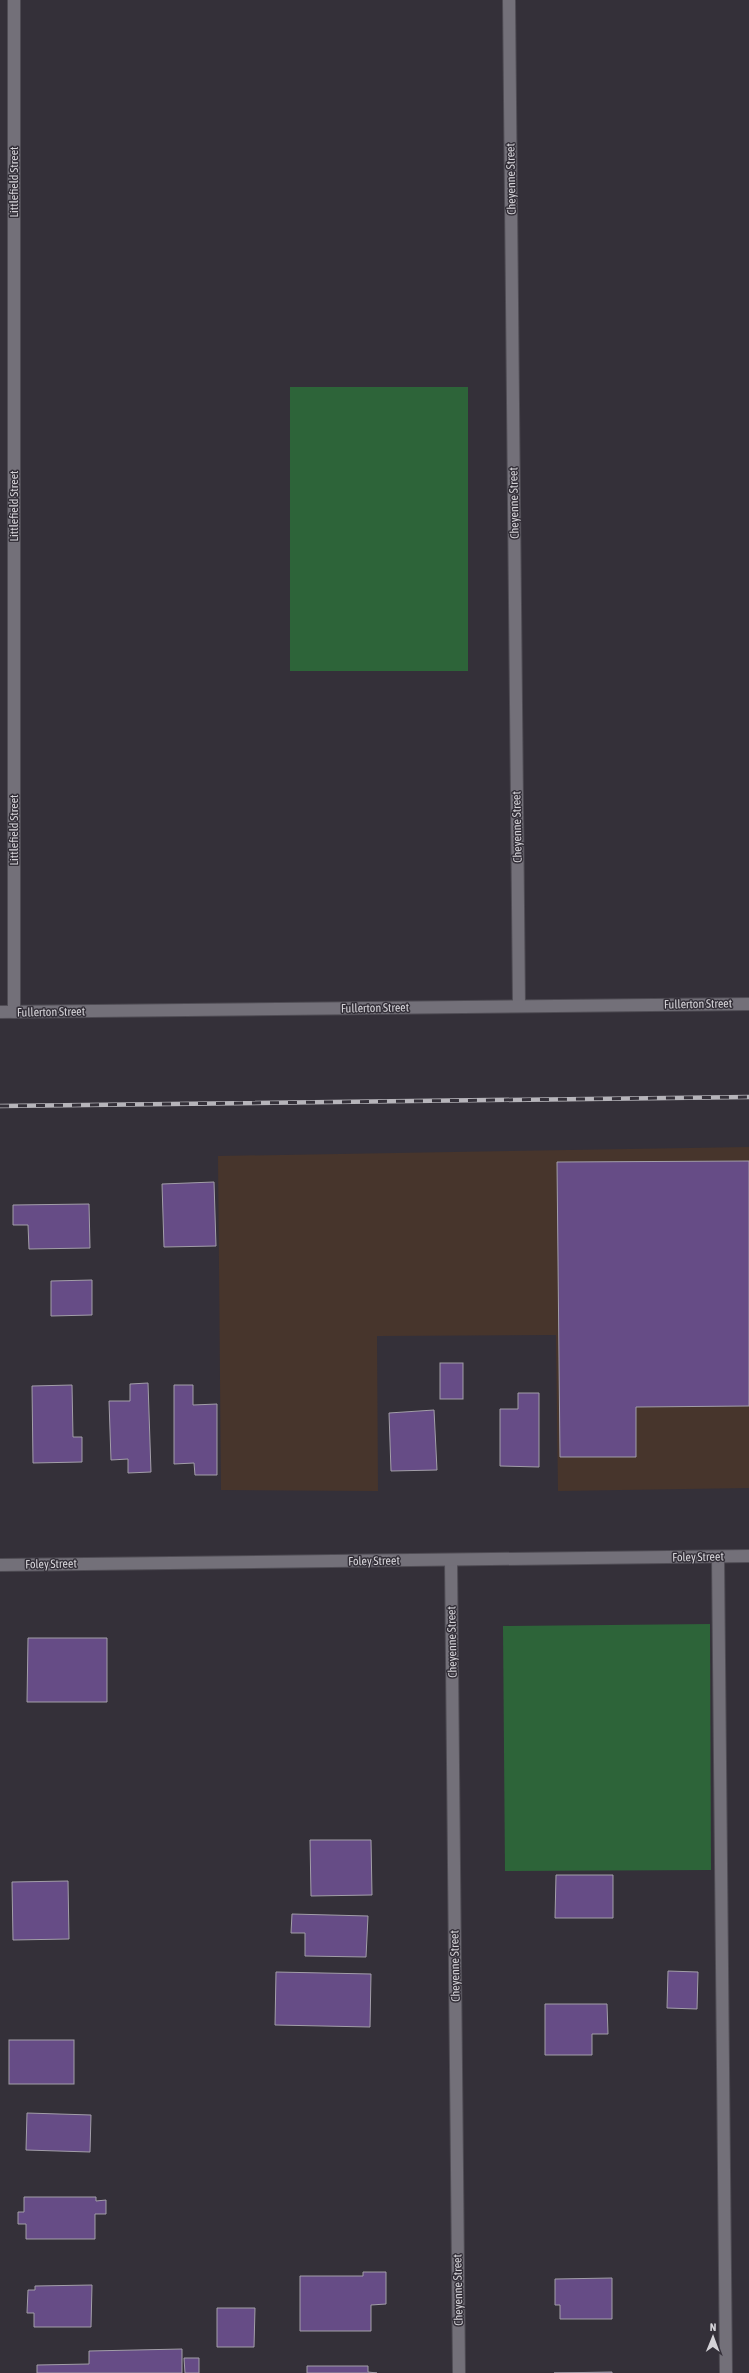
<svg xmlns="http://www.w3.org/2000/svg" width="749" height="2373" font-family="'Asap Condensed',sans-serif">
<style>
.industrial{fill:#47352c}
.green{fill:#2d6439}
.building{fill:#664c86;stroke:#a29ea8}
.lines{fill:none;stroke-linecap:round;stroke-linejoin:round}
.minor-casing{stroke:#4f4c54;stroke-width:14}
.minor{stroke:#737079;stroke-width:12}
.rail-casing{stroke:#b6b4ba;stroke-width:4.5}
.rail{stroke:#343039;stroke-width:3;stroke-dasharray:9;stroke-linecap:butt}
.labels{text-anchor:middle;dominant-baseline:central;stroke-width:3;stroke-linejoin:round;paint-order:stroke}
.street-label{font-size:12px;fill:#d5d3d8;stroke:#343039}
</style>
<rect width="100%" height="100%" fill="#343039"/>
<!-- industrial -->
<path class="industrial" d="M 749,1147 L 749,1488 L 558,1491 L 556,1335 L 377,1336 L 378,1491 L 221,1490 L 218,1156 Z"/>
<!-- green -->
<g class="green">
<rect x="290" y="387" width="178" height="284"/>
<path d="M 710,1624 L 711,1870 L 505,1871 L 503,1626 Z"/>
</g>
<!-- building -->
<g class="building">
<path d="M 749,1161 L 749,1406 L 636,1407 L 636,1457 L 560,1457 L 557,1162 Z"/>
<path d="M 214,1182 L 216,1246 L 164,1247 L 162,1184 Z"/>
<path d="M 89,1204 L 90,1248 L 29,1249 L 28,1225 L 13,1225 L 13,1205 Z"/>
<path d="M 92,1280 L 92,1315 L 51,1316 L 51,1281 Z"/>
<rect x="440" y="1363" width="23" height="36"/>
<path d="M 148,1383 L 151,1472 L 128,1473 L 128,1459 L 111,1460 L 109,1401 L 130,1401 L 130,1384 Z"/>
<path d="M 72,1385 L 73,1437 L 82,1437 L 82,1462 L 33,1463 L 32,1386 Z"/>
<path d="M 174,1385 L 193,1385 L 193,1405 L 217,1404 L 217,1475 L 195,1475 L 194,1463 L 174,1464 Z"/>
<path d="M 518,1393 L 539,1393 L 539,1467 L 500,1466 L 500,1409 L 518,1409 Z"/>
<path d="M 434,1410 L 437,1470 L 391,1471 L 389,1413 Z"/>
<path d="M 28,1638 L 107,1638 L 107,1702 L 27,1702 Z"/>
<path d="M 310,1840 L 371,1840 L 372,1895 L 311,1896 Z"/>
<path d="M 556,1875 L 613,1875 L 613,1918 L 555,1918 Z"/>
<path d="M 68,1881 L 69,1939 L 13,1940 L 12,1882 Z"/>
<path d="M 292,1914 L 368,1916 L 366,1957 L 305,1956 L 305,1933 L 291,1933 Z"/>
<path d="M 668,1971 L 698,1972 L 697,2009 L 667,2008 Z"/>
<path d="M 276,1972 L 371,1974 L 370,2027 L 275,2025 Z"/>
<path d="M 545,2004 L 607,2004 L 608,2034 L 592,2034 L 592,2055 L 545,2055 Z"/>
<rect x="9" y="2040" width="65" height="44"/>
<path d="M 27,2113 L 91,2115 L 90,2152 L 26,2150 Z"/>
<path d="M 24,2197 L 96,2197 L 96,2201 L 106,2200 L 106,2214 L 95,2214 L 95,2239 L 26,2239 L 26,2224 L 18,2224 L 18,2212 L 24,2212 Z"/>
<path d="M 363,2272 L 386,2272 L 386,2304 L 371,2305 L 371,2331 L 300,2331 L 300,2276 L 363,2276 Z"/>
<path d="M 612,2278 L 612,2319 L 560,2319 L 560,2305 L 555,2305 L 555,2279 Z"/>
<path d="M 92,2285 L 91,2327 L 34,2327 L 34,2313 L 27,2313 L 28,2290 L 35,2290 L 35,2286 Z"/>
<path d="M 217,2308 L 255,2308 L 254,2347 L 217,2347 Z"/>
<path d="M 182,2349 L 182,2373 L 37,2373 L 37,2365 L 89,2364 L 89,2351 Z"/>
<path d="M 184,2358 L 199,2358 L 199,2373 L 185,2373 Z"/>
<path d="M 307,2366 L 368,2366 L 368,2372 L 377,2373 L 307,2373 Z"/>
<path d="M 612,2372 L 612,2373 L 554,2373 Z"/>
</g>
<g class="lines">
<defs>
<g id="minor">
<path d="M 14,0 L 14,1012"/>
<path d="M 509,0 L 519,1006"/>
<path d="M 0,1012 L 749,1004"/>
<path d="M 718,1557 L 726,2373"/>
<path d="M 451,1560 L 459,2373"/>
<path d="M 0,1565 L 749,1556"/>
</g>
</defs>
<!-- minor casing -->
<use href="#minor" class="minor-casing"/>
<!-- minor -->
<use href="#minor" class="minor"/>
<defs>
<path id="rail" d="M 0,1106 L 749,1097"/>
</defs>
<!-- rail casing -->
<use href="#rail" class="rail-casing"/>
<!-- rail -->
<use href="#rail" class="rail"/>
</g>
<g class="labels">
<!-- street labels -->
<g class="street-label">
<text transform="translate(511 179) rotate(-91)">Cheyenne Street</text>
<text transform="translate(14 182) rotate(-90)">Littlefield Street</text>
<text transform="translate(514 503) rotate(-91)">Cheyenne Street</text>
<text transform="translate(14 506) rotate(-90)">Littlefield Street</text>
<text transform="translate(517 827) rotate(-91)">Cheyenne Street</text>
<text transform="translate(14 830) rotate(-90)">Littlefield Street</text>
<text transform="translate(698 1004) rotate(-1)">Fullerton Street</text>
<text transform="translate(375 1008) rotate(-1)">Fullerton Street</text>
<text transform="translate(51 1012) rotate(-1)">Fullerton Street</text>
<text transform="translate(698 1557) rotate(-1)">Foley Street</text>
<text transform="translate(374 1561) rotate(-1)">Foley Street</text>
<text transform="translate(51 1564) rotate(-1)">Foley Street</text>
<text transform="translate(452 1642) rotate(-91)">Cheyenne Street</text>
<text transform="translate(455 1966) rotate(-91)">Cheyenne Street</text>
<text transform="translate(458 2290) rotate(-91)">Cheyenne Street</text>
</g>
</g>
<!-- north arrow -->
<g transform="translate(713 2337) rotate(1)" stroke="#343039" stroke-width="3" paint-order="stroke">
<path d="M0-3L7 15L0 10L-7 15Z" fill="#d5d3d8"/>
<text y="-6" font-size="11" font-weight="bold" text-anchor="middle" fill="#d5d3d8">N</text>
</g>
</svg>
